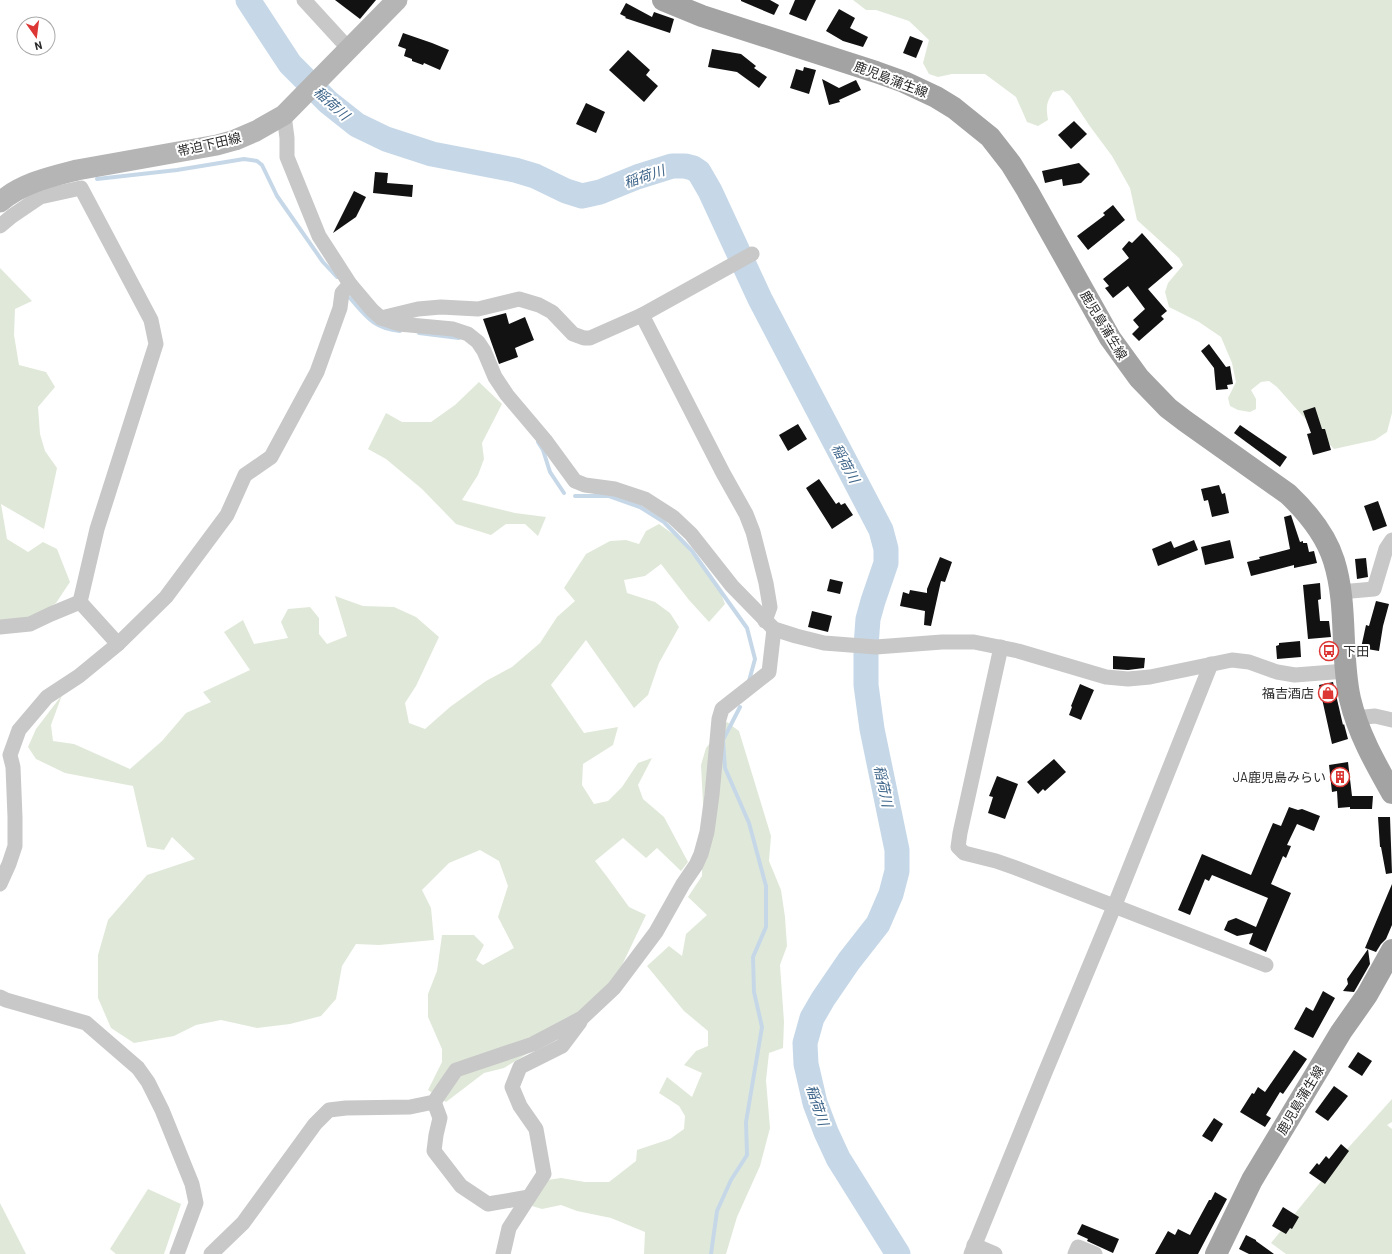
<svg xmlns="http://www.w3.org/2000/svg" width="1392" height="1254" font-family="Barlow,'Noto Sans JP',sans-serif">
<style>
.green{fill:#e0e9d9}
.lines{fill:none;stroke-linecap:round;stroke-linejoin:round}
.stream{stroke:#c6d8e8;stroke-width:4}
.river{stroke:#c6d8e8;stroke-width:25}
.building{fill:#121212}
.street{stroke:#c8c8c8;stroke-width:15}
.secondary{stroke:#b5b5b5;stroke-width:21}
.primary{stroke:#a3a3a3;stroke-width:22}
.labels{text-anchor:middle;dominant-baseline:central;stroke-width:4;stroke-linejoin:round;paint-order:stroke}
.street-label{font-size:13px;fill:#2b2b2b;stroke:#fff}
.poi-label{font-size:13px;fill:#2b2b2b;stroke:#fff;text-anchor:end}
.water-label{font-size:14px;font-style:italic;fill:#3e6589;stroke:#fff}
</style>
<rect width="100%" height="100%" fill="#fff"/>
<!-- green -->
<g class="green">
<path d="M 853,0 L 1392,0 L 1392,413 L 1387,432 L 1375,440 L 1334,449 L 1300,413 L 1277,387 L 1269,381 L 1261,382 L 1251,390 L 1256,399 L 1256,409 L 1250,412 L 1238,410 L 1230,406 L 1228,398 L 1236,382 L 1232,363 L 1221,337 L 1199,322 L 1169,307 L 1165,292 L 1168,283 L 1183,265 L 1179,258 L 1137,220 L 1130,188 L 1112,156 L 1089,125 L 1070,96 L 1063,90 L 1053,92 C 1046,103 1046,107 1048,120 L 1038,126 L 1027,122 L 1016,97 L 985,74 L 952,74 L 938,77 L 929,74 L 923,63 L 929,40 L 909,21 L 876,10 L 866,10 Z"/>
<path d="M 0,268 L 32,301 L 15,309 L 14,335 L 19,365 L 46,372 L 55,387 L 38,407 L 40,434 L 45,451 L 57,468 L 44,529 L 1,504 L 7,539 L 28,552 L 43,542 L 57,549 L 70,582 L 56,603 L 33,618 L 0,623 Z"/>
<path d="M 479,382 L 502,404 L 482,443 L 484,459 L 478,475 L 462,500 L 515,513 L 546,517 L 538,536 L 525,524 L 506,524 L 491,535 L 456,524 L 422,489 L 386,459 L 368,449 L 386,413 L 402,422 L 431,422 L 455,405 Z"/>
<path d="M 659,524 L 677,537 L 717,583 L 725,604 L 709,622 L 689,600 L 661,564 L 645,576 L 624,580 L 627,593 L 655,602 L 670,613 L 679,627 L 659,663 L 648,695 L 634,708 L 586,640 L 551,685 L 584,733 L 618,727 L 613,745 L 583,764 L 582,785 L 594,804 L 608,801 L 622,787 L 638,763 L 652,758 L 638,785 L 643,799 L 664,817 L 688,862 L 681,871 L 657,848 L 646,858 L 623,838 L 595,861 L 608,878 L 629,907 L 646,915 L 613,984 L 546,1042 L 504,1068 L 484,1073 L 446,1102 L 428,1090 L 442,1062 L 442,1049 L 428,1017 L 428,994 L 437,971 L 442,935 L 474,935 L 484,945 L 476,960 L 483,965 L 514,948 L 498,917 L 508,886 L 499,861 L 480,850 L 449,863 L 422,890 L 431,908 L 434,940 L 379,945 L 356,944 L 342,966 L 336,999 L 321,1016 L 290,1024 L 257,1028 L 221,1020 L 196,1025 L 174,1036 L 134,1043 L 111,1028 L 98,998 L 98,955 L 108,920 L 147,875 L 195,859 L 172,837 L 164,850 L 147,847 L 133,786 L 65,773 L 36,759 L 28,747 L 36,729 L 62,695 L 51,725 L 53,741 L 74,744 L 130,769 L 162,741 L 186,713 L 211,702 L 203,692 L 250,670 L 224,632 L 243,620 L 254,644 L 288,638 L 281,622 L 288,609 L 310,607 L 319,618 L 319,634 L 327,644 L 347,636 L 335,596 L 363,606 L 394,607 L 416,617 L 439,637 L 416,686 L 405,703 L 409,723 L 425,729 L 450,707 L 486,681 L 512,667 L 540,643 L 557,617 L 575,601 L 564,588 L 586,554 L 610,541 L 626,540 L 639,544 L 646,531 Z"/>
<path d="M 727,722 L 739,731 L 771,836 L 769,861 L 781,890 L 785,917 L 787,946 L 780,965 L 784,1022 L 783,1048 L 769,1053 L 766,1080 L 770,1128 L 760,1166 L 737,1217 L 726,1254 L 644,1254 L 645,1232 L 611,1218 L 577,1211 L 561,1205 L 542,1209 L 532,1206 L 541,1181 L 561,1178 L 585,1182 L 609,1182 L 636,1161 L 637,1150 L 670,1139 L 684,1129 L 685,1116 L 679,1106 L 659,1093 L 667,1077 L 692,1097 L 702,1073 L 684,1065 L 696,1051 L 708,1046 L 708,1031 L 684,1011 L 647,966 L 669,946 L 682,956 L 686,934 L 707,915 L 688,897 L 702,876 L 703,803 L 701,765 L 706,748 Z"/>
<path d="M 1392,1099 L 1392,1122 L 1387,1125 L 1392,1129 L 1392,1254 L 1286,1254 L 1271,1243 L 1349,1147 Z"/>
<path d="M 148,1189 L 181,1204 L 164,1254 L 116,1254 L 110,1249 Z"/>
<path d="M 0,1203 L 26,1254 L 0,1254 Z"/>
</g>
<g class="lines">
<!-- stream -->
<g class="stream">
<path d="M 97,179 L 177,170 L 244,159 L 257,161 L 262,165 L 277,196 L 323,262 L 337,277"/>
<path d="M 350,298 C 367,317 373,328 400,331"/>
<path d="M 419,333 L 459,338"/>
<path d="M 538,442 L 543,450 L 550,472 L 564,493"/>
<path d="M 575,496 L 609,496 L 640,507 L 664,522 L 692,551 L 747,628 L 755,659 L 749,681"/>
<path d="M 711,1254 L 717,1211 L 731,1180 L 747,1155 L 746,1122 L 762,1027 L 754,992 L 753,957 L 766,927 L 766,886 L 749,823 L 725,768 L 723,740 L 740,707"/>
</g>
<!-- river -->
<path class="river" d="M 248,0 L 290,64 L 328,102 L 357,125 L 386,139 L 432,154 L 515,170 L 535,176 L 566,191 L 582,196 L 600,192 L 637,177 L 672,166 L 685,166 L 693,168 L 699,172 L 710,191 L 760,299 L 881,530 L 886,549 L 886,563 L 873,601 L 868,619 L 866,646 L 866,685 L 872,729 L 897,850 L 897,871 L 891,894 L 878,924 L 849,961 L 823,999 L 812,1018 L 805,1043 L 806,1064 L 815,1103 L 826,1132 L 838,1158 L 898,1254"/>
</g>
<!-- building -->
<g class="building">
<path d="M 335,0 L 376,0 L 360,19 Z"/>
<path d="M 741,0 L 770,0 L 779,5 L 774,15 L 741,1 Z"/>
<path d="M 795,0 L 816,0 L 806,21 L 789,14 Z"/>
<path d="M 626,3 L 652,17 L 654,12 L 674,19 L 670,33 L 625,18 L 626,17 L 620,14 Z"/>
<path d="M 839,9 L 855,18 L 850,28 L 868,37 L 863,47 L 843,41 L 826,31 Z"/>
<path d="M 403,33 L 432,43 L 449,50 L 440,70 L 424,63 L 423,65 L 412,61 L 412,59 L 404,56 L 406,49 L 398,46 Z"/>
<path d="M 910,36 L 923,41 L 916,58 L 903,53 Z"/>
<path d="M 712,49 L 741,54 L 756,66 L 754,68 L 767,77 L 759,88 L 737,72 L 708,67 Z"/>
<path d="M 628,50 L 650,70 L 646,75 L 658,86 L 644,102 L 609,70 Z"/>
<path d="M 804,67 L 816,70 L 809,94 L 790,88 L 796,69 L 803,71 Z"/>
<path d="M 822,79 L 839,88 L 856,80 L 861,90 L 839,100 L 840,102 L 829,105 Z"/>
<path d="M 586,103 L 605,112 L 596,133 L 576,124 Z"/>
<path d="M 1074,121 L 1087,134 L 1071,149 L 1058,135 Z"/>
<path d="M 1079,163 L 1090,174 L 1081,183 L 1063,186 L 1062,179 L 1045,183 L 1042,171 Z"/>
<path d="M 375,172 L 388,173 L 387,183 L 413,185 L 412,197 L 373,193 Z"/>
<path d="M 354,191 L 366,197 L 356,217 L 333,233 Z"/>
<path d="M 1113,205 L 1125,220 L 1088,250 L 1077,236 L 1105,215 L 1103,213 Z"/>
<path d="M 1142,233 L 1173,268 L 1148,289 L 1167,311 L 1161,316 L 1164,319 L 1139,341 L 1132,334 L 1139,327 L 1133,320 L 1145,309 L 1128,286 L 1113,298 L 1105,288 L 1109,286 L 1103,279 L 1129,258 L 1122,249 L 1129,241 L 1132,243 Z"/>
<path d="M 506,313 L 509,324 L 525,317 L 534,340 L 515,348 L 518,357 L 499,364 L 483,319 Z"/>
<path d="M 1209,344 L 1226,367 L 1230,366 L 1233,384 L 1227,385 L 1228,389 L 1216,390 L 1214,368 L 1201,351 Z"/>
<path d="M 1315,407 L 1322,429 L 1325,429 L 1331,450 L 1313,455 L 1307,434 L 1311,433 L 1303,411 Z"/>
<path d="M 798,424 L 807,439 L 788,451 L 779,435 Z"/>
<path d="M 1240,425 L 1287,457 L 1280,467 L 1234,433 Z"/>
<path d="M 819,479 L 836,504 L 839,502 L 841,505 L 845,503 L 853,515 L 832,529 L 806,488 Z"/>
<path d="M 1219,485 L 1222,494 L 1225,493 L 1229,513 L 1212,517 L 1208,500 L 1204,501 L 1201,489 Z"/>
<path d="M 1378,501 L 1387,526 L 1373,531 L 1364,506 Z"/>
<path d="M 1291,515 L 1300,542 L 1303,541 L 1303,543 L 1307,543 L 1309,552 L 1314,551 L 1317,563 L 1294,568 L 1294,565 L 1251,576 L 1247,562 L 1260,559 L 1259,557 L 1290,549 L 1284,517 Z"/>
<path d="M 1194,540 L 1198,550 L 1158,566 L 1152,549 L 1171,541 L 1174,548 Z"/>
<path d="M 1230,540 L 1234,558 L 1205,565 L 1201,547 Z"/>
<path d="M 940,557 L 952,562 L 945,582 L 941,581 L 931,626 L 924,625 L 925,611 L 900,606 L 903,592 L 909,594 L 910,590 L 927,593 L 927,589 Z"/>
<path d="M 1366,558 L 1368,577 L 1357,579 L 1355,559 Z"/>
<path d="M 830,579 L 843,582 L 840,594 L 827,591 Z"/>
<path d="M 1320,583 L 1321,599 L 1318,600 L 1320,621 L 1329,621 L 1331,637 L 1308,639 L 1303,585 Z"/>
<path d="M 1376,601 L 1389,604 L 1383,626 L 1379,651 L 1361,648 L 1366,625 L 1369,626 Z"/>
<path d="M 812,611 L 832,616 L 828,632 L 808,627 Z"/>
<path d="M 1300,641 L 1301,657 L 1277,659 L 1276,646 L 1279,645 L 1279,643 Z"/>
<path d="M 1113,656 L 1145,658 L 1144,668 L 1128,670 L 1113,669 Z"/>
<path d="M 1333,682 L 1343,725 L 1344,724 L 1348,739 L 1332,744 L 1319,685 Z"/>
<path d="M 1080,684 L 1094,690 L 1081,720 L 1069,715 L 1072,707 L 1071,706 Z"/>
<path d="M 1054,759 L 1066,772 L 1045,791 L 1043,789 L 1038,794 L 1027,782 Z"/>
<path d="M 1348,762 L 1352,796 L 1373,796 L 1372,809 L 1350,809 L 1350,807 L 1338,808 L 1337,791 L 1332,792 L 1329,765 Z"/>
<path d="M 997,776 L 1018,784 L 1005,819 L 988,813 L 993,797 L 989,796 Z"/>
<path d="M 1289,807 L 1298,810 L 1302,809 L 1320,816 L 1314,831 L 1297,824 L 1287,845 L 1291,846 L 1286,858 L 1283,856 L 1271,884 L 1291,893 L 1266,952 L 1249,944 L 1253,933 L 1237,936 L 1224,930 L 1228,921 L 1236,918 L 1256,927 L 1268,898 L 1212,875 L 1209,881 L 1205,879 L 1190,915 L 1178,910 L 1202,854 L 1251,875 L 1273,823 L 1281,826 Z"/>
<path d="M 1378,817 L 1390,817 L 1392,873 L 1386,874 L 1381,847 L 1380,847 Z"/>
<path d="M 1392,884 L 1392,925 L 1386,939 L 1381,944 L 1376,952 L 1368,949 L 1370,964 L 1354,992 L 1343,991 L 1348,984 L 1347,979 L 1368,949 L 1365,948 Z"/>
<path d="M 1323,991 L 1335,998 L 1313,1038 L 1294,1029 L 1306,1007 L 1313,1011 Z"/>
<path d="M 1294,1050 L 1307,1059 L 1283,1094 L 1280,1092 L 1266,1115 L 1271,1118 L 1265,1127 L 1240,1112 L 1252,1093 L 1254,1094 L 1258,1087 L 1265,1092 Z"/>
<path d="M 1358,1052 L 1372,1061 L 1362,1076 L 1348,1067 Z"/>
<path d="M 1334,1086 L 1348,1096 L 1328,1121 L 1315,1112 Z"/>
<path d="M 1214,1118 L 1223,1124 L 1212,1142 L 1202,1136 Z"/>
<path d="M 1341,1144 L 1349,1151 L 1325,1184 L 1309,1173 L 1317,1163 L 1319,1165 L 1326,1156 L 1329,1159 Z"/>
<path d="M 1215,1192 L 1227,1199 L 1198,1254 L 1155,1254 L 1168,1231 L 1175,1235 L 1178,1229 L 1190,1235 L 1209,1200 L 1211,1200 Z"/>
<path d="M 1283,1207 L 1299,1217 L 1292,1229 L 1290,1228 L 1286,1234 L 1272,1226 Z"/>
<path d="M 1082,1224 L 1119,1239 L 1113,1253 L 1087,1241 L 1088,1239 L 1077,1234 Z"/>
<path d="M 1246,1235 L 1256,1240 L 1256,1241 L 1274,1254 L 1249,1254 L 1239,1249 Z"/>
</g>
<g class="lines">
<!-- street -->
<g class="street">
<path d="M 304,0 L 348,48"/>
<path d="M 284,115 L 287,138 L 287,157 L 319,236 L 350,284 L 372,310 L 381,318 L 399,324 L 453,329 L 468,334 L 478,342 L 484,351 L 495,377 L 507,395 L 545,440 L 575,481 L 585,485 L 615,489 L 645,499 L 673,517 L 691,534 L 732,586 L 774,629 L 796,636 L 824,643 L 876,647 L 942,642 L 974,642 L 1018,651 L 1106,677 L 1128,679 L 1150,677 L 1232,660 L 1249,662 L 1277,672 L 1295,675 L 1346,671"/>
<path d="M 0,226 L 12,216 L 40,197 L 81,188 L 151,320 L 156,344 L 97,529 L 80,602 L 118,644"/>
<path d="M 642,315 L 723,473 L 746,514 L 753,532 L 766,583 L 770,607 L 765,621"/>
<path d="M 381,318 L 418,309 L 441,307 L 478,309 L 519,299 L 539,305 L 552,312 L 573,334 L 584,338 L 590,338 L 642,315 L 752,254"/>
<path d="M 1340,592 L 1374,589 L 1386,549 L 1392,540"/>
<path d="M 0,627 L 30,624 L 51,614 L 80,602"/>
<path d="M 1001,647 L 960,833 L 958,847 L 964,853 L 996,861 L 1016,868 L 1266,965"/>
<path d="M 1355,718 L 1375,716 L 1392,720"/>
<path d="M 0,884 L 9,864 L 15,846 L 15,817 L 13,767 L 10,755 L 19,730 L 47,697 L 79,676 L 118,644 L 166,597 L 227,515 L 245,475 L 271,457 L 317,372 L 340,308 L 342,293 L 350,284"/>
<path d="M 0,997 L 6,1000 L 86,1023 L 138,1068 L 148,1082 L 162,1110 L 192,1184 L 196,1203 L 177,1254"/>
<path d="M 434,1102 L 440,1118 L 436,1135 L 434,1151 L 461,1186 L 488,1204 L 529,1197"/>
<path d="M 974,1245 L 995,1254"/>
<path d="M 211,1254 L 243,1223 L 315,1124 L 329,1110 L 346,1108 L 410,1107 L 434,1102 L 456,1070 L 533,1044 L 582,1018 L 614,988 L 656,932 L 683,884 L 696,865 L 701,854 L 707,832 L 712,795 L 719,719 L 722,709 L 769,672 L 774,629"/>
<path d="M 503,1254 L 509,1228 L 544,1174 L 536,1129 L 520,1106 L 512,1087 L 520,1067 L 562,1046 L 580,1022"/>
<path d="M 971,1254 L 1044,1075 L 1114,907 L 1211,664"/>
<path d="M 1075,1254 L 1078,1247 L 1095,1254"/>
</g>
<!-- secondary -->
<path class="secondary" d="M 0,202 C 22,183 50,177 77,170 L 217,145 L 235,140 L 256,131 L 284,115 L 397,0"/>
<!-- primary -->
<g class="primary">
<path d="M 663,0 L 702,16 L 876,72 L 904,82 L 936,97 L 954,108 L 990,137 L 1011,164 L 1027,190 L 1110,338 L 1139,378 L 1168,408 L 1185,421 L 1288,494 C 1307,512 1326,535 1334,561 C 1348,606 1340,654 1350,699 C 1358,733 1375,763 1392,793"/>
<path d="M 1216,1254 L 1252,1180 L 1341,1032 L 1367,995 L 1392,950"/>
</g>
</g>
<!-- icons -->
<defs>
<symbol id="bus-ring" viewBox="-11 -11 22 22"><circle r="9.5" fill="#fff" stroke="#dc3734" stroke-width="1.5"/><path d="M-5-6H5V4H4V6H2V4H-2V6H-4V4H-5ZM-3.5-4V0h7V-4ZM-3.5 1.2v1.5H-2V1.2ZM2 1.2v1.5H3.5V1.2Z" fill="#dc3734"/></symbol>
<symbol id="shop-ring" viewBox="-11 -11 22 22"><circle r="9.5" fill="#fff" stroke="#dc3734" stroke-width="1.5"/><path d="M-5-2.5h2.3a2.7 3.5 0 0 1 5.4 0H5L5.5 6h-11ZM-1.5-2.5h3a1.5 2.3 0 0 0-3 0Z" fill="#dc3734"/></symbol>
<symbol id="building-ring" viewBox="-11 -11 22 22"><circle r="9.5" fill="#fff" stroke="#dc3734" stroke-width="1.5"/><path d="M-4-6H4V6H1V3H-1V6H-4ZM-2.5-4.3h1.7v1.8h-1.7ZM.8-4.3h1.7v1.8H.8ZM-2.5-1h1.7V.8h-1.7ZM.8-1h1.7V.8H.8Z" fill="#dc3734"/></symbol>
</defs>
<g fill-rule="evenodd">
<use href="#bus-ring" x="1318" y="640" width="22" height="22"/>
<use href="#shop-ring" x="1317" y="682" width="22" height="22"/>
<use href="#building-ring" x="1329" y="766" width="22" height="22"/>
</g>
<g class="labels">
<!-- street labels -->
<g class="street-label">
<text transform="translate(891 79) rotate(21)">鹿児島蒲生線</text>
<text transform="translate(209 144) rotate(-13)">帯迫下田線</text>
<text transform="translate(1104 325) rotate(59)">鹿児島蒲生線</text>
<text transform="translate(1300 1100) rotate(-59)">鹿児島蒲生線</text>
</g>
<!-- poi labels -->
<g class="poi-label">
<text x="1343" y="651" text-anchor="start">下田</text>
<text x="1314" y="693">福吉酒店</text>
<text x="1326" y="777">JA鹿児島みらい</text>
</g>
<!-- water labels -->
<g class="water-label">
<text transform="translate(332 103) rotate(42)">稲荷川</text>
<text transform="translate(644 176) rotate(-19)">稲荷川</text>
<text transform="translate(846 463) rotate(62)">稲荷川</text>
<text transform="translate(884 786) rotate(78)">稲荷川</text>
<text transform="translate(818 1105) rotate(72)">稲荷川</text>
</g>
</g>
<!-- north arrow -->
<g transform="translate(36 36) rotate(166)"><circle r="19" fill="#ffffff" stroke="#aaaaaa"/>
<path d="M0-3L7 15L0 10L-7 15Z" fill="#dc3734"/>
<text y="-6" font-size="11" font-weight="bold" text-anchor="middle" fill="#2b2b2b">N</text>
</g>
</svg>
